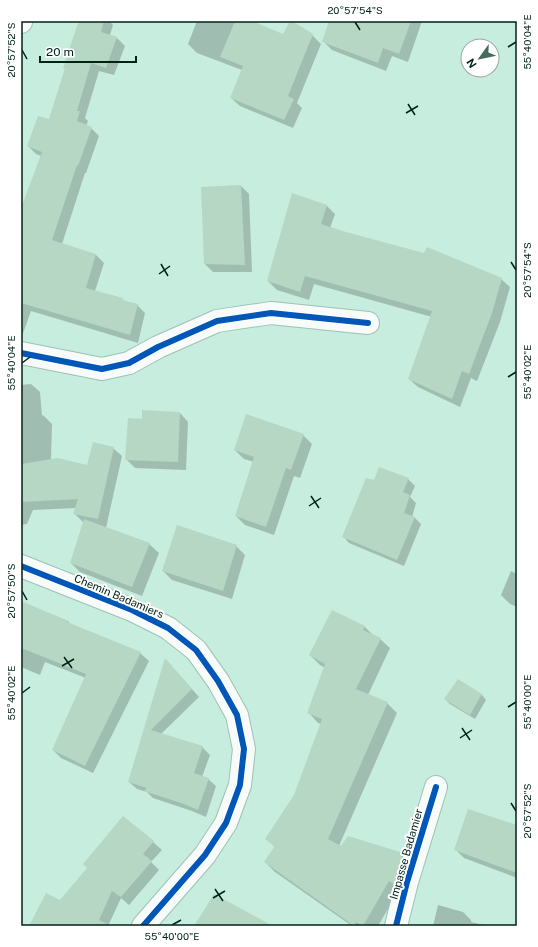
<svg xmlns="http://www.w3.org/2000/svg" width="538" height="947" font-family="'Public Sans',sans-serif">
<style>
.shadow{fill:#0003}
.building{fill:#b6d7c4}
.lines{fill:none;stroke-linecap:round;stroke-linejoin:round}
.minor-casing{stroke:#9fc1b5;stroke-width:24}
.minor{stroke:#f7fcfa;stroke-width:22}
.cycleway-casing{stroke:#fff;stroke-width:8}
.cycleway{stroke:#0057b8;stroke-width:6}
.ticks{fill:none;stroke:#002318;stroke-width:1.5}
.labels{text-anchor:middle;dominant-baseline:central;stroke-width:4;stroke-linejoin:round;paint-order:stroke}
.street-label{font-size:11px;fill:#002318;stroke:#fff}
.neatline{fill:none;stroke:#002318;stroke-width:1.5}
.ticks-label{font-size:10px;text-anchor:middle;fill:#002318}
</style>
<rect width="100%" height="100%" fill="#c7edde"/>
<!-- shadow -->
<g class="shadow">
<path d="M 80,21 L 109,21 L 113,25 L 110,35 L 116,37 L 125,46 L 114,75 L 99,71 L 85,118 L 88,121 L 86,126 L 91,128 L 99,136 L 86,173 L 85,173 L 62,244 L 96,255 L 104,263 L 95,291 L 122,299 L 124,301 L 137,305 L 145,313 L 138,343 L 31,311 L 21,339 L 21,212 L 41,156 L 36,154 L 28,146 L 49,121 Z"/>
<path d="M 197,21 L 249,21 L 283,35 L 312,35 L 321,44 L 297,103 L 302,108 L 293,128 L 240,106 L 231,98 L 242,70 L 197,53 L 188,44 Z"/>
<path d="M 330,21 L 422,21 L 408,62 L 392,56 L 386,71 L 332,50 L 323,41 Z"/>
<path d="M 510,21 L 517,21 L 517,23 Z"/>
<path d="M 241,186 L 249,194 L 252,272 L 213,272 L 205,264 Z"/>
<path d="M 326,205 L 335,214 L 330,228 L 501,279 L 510,287 L 500,322 L 477,381 L 471,378 L 460,407 L 418,387 L 409,379 L 432,317 L 314,284 L 309,300 L 277,290 L 268,281 Z"/>
<path d="M 31,384 L 40,392 L 42,416 L 43,415 L 52,424 L 51,460 L 88,466 L 113,448 L 122,456 L 106,528 L 149,544 L 159,553 L 142,596 L 80,572 L 71,563 L 84,523 L 75,514 L 76,508 L 33,510 L 27,524 L 21,525 L 21,385 Z"/>
<path d="M 180,413 L 188,422 L 186,470 L 135,468 L 126,459 L 143,420 Z"/>
<path d="M 303,435 L 312,444 L 300,478 L 294,476 L 274,535 L 245,525 L 236,516 L 254,462 L 244,459 L 235,450 Z"/>
<path d="M 408,479 L 415,486 L 410,497 L 416,503 L 412,517 L 415,518 L 421,524 L 404,566 L 349,543 L 343,536 L 374,481 Z"/>
<path d="M 236,546 L 245,555 L 232,599 L 172,580 L 163,571 Z"/>
<path d="M 511,571 L 517,574 L 517,607 L 510,604 L 501,595 Z"/>
<path d="M 21,602 L 68,621 L 71,625 L 140,653 L 149,661 L 93,773 L 61,758 L 53,750 L 86,678 L 45,662 L 40,675 L 21,667 Z"/>
<path d="M 332,612 L 365,627 L 374,636 L 380,639 L 390,648 L 368,695 L 387,703 L 397,713 L 339,846 L 402,854 L 412,864 L 399,890 L 378,926 L 352,926 L 275,872 L 265,862 L 275,847 L 267,839 L 295,795 L 321,724 L 318,723 L 309,713 L 325,668 L 320,665 L 310,655 Z"/>
<path d="M 166,660 L 199,697 L 161,734 L 202,747 L 210,755 L 202,777 L 208,779 L 216,786 L 206,817 L 192,811 L 153,798 L 147,792 L 137,789 L 129,782 Z"/>
<path d="M 458,681 L 482,695 L 486,700 L 475,719 L 450,704 L 445,699 Z"/>
<path d="M 123,817 L 153,842 L 162,850 L 151,862 L 159,870 L 129,905 L 121,898 L 108,926 L 30,926 L 60,901 L 88,868 Z"/>
<path d="M 517,826 L 517,878 L 464,858 L 455,849 Z"/>
<path d="M 438,905 L 463,912 L 471,920 L 471,922 L 488,926 L 433,926 Z"/>
</g>
<!-- building -->
<g class="building">
<path d="M 80,21 L 104,21 L 101,32 L 117,37 L 106,68 L 91,63 L 77,111 L 80,111 L 77,121 L 92,127 L 78,166 L 77,165 L 52,240 L 96,254 L 86,288 L 123,298 L 122,300 L 138,304 L 130,335 L 21,303 L 21,208 L 42,152 L 27,146 L 38,116 L 49,119 L 65,69 L 63,68 L 78,23 L 79,24 Z"/>
<path d="M 235,21 L 252,21 L 283,34 L 290,21 L 292,21 L 313,34 L 288,96 L 294,99 L 284,120 L 230,98 L 243,66 L 220,57 Z"/>
<path d="M 329,21 L 411,21 L 399,54 L 383,48 L 378,63 L 322,42 Z"/>
<path d="M 241,185 L 245,265 L 204,264 L 201,187 Z"/>
<path d="M 292,193 L 327,205 L 321,224 L 346,232 L 424,253 L 427,247 L 502,278 L 492,313 L 469,374 L 462,371 L 452,399 L 408,379 L 432,311 L 305,276 L 300,292 L 267,281 Z"/>
<path d="M 142,410 L 180,412 L 178,462 L 125,460 L 128,418 L 142,419 Z"/>
<path d="M 246,414 L 304,434 L 291,470 L 286,468 L 266,527 L 235,516 L 254,457 L 234,450 Z"/>
<path d="M 93,442 L 114,447 L 98,519 L 73,514 L 78,499 L 21,502 L 21,464 L 58,458 L 87,465 Z"/>
<path d="M 379,467 L 409,478 L 403,492 L 410,495 L 404,513 L 415,517 L 397,560 L 342,537 L 366,478 L 374,480 Z"/>
<path d="M 84,519 L 150,543 L 132,587 L 70,563 Z"/>
<path d="M 177,525 L 237,545 L 223,591 L 162,571 Z"/>
<path d="M 21,601 L 68,621 L 67,622 L 141,652 L 85,766 L 52,750 L 86,674 L 21,648 Z"/>
<path d="M 332,610 L 365,626 L 363,630 L 381,638 L 356,689 L 388,702 L 328,839 L 341,846 L 348,836 L 403,853 L 394,884 L 389,881 L 363,926 L 356,922 L 354,926 L 264,862 L 275,846 L 265,839 L 294,795 L 322,719 L 307,713 L 325,664 L 309,655 Z"/>
<path d="M 165,658 L 192,689 L 151,730 L 203,746 L 194,773 L 209,778 L 198,810 L 184,804 L 144,791 L 147,788 L 128,782 Z"/>
<path d="M 458,679 L 482,694 L 470,715 L 444,699 Z"/>
<path d="M 468,809 L 517,825 L 517,873 L 454,850 Z"/>
<path d="M 123,816 L 154,841 L 143,854 L 152,861 L 121,897 L 112,891 L 99,920 L 111,926 L 29,926 L 46,893 L 60,900 L 87,868 L 83,864 Z"/>
<path d="M 214,894 L 273,926 L 194,926 Z"/>
</g>
<g class="lines">
<defs>
<g id="minor">
<path d="M 21,22 L 21,21"/>
<path d="M 21,353 L 102,369 L 129,363 L 158,347 L 217,321 L 271,313 L 368,323"/>
<path d="M 21,566 L 132,610 L 168,628 L 196,650 L 218,681 L 237,715 L 244,749 L 240,785 L 226,823 L 205,855 L 143,926"/>
<path d="M 396,926 L 407,882 L 436,787"/>
</g>
</defs>
<!-- minor casing -->
<use href="#minor" class="minor-casing"/>
<!-- minor -->
<use href="#minor" class="minor"/>
<defs>
<g id="cycleway">
<path d="M 21,353 L 102,369 L 129,363 L 158,347 L 217,321 L 271,313 L 368,323"/>
<path d="M 21,566 L 132,610 L 168,628 L 196,650 L 218,681 L 237,715 L 244,749 L 240,785 L 226,823 L 205,855 L 143,926"/>
<path d="M 396,926 L 407,882 L 436,787"/>
</g>
</defs>
<!-- cycleway casing -->
<use href="#cycleway" class="cycleway-casing"/>
<!-- cycleway -->
<use href="#cycleway" class="cycleway"/>
</g>
<!-- ticks -->
<path class="ticks" d="M 355,22 L 360,30M 508,47 L 516,42M 22,50 L 27,59M 408,104 L 415,115M 406,113 L 418,106M 511,262 L 516,270M 161,264 L 168,276M 159,274 L 170,266M 22,363 L 30,357M 508,377 L 516,372M 311,496 L 319,508M 309,506 L 321,498M 22,591 L 27,600M 64,657 L 72,668M 62,666 L 74,659M 22,693 L 30,687M 508,707 L 516,702M 462,728 L 470,740M 460,738 L 472,730M 511,803 L 516,811M 215,889 L 223,901M 213,898 L 225,891M 172,925 L 181,920"/>
<g class="labels">
<!-- street labels -->
<g class="street-label">
<text transform="translate(119 596) rotate(23)">Chemin Badamiers</text>
<text transform="translate(406 854) rotate(-74)">Impasse Badamier</text>
</g>
</g>
<!-- border -->
<rect width="538" height="947" fill="none" stroke="#ffffff" stroke-width="44"/>
<!-- north arrow -->
<g transform="translate(480 58) rotate(237)"><circle r="19" fill="#ffffff" stroke="#99a7a3"/>
<path d="M0-3L7 15L0 10L-7 15Z" fill="#466a5d"/>
<text y="-6" font-size="11" font-weight="bold" text-anchor="middle" fill="#002318">N</text>
</g>
<!-- scale -->
<path d="M40 56v6h96v-6" fill="none" stroke="#002318" stroke-width="2"/>
<text x="46" y="56" font-size="12" fill="#002318" stroke="#ffffff" stroke-width="3" paint-order="stroke">20 m</text>
<rect x="22" y="22" width="494" height="903" class="neatline"/>
<g class="ticks-label">
<text x="355" y="14">20°57'54"S</text>
<text transform="translate(527 42) rotate(-90)" y="4">55°40'04"E</text>
<text transform="translate(11 50) rotate(-90)" y="4">20°57'52"S</text>
<text transform="translate(527 270) rotate(-90)" y="4">20°57'54"S</text>
<text transform="translate(11 363) rotate(-90)" y="4">55°40'04"E</text>
<text transform="translate(527 372) rotate(-90)" y="4">55°40'02"E</text>
<text transform="translate(11 591) rotate(-90)" y="4">20°57'50"S</text>
<text transform="translate(11 693) rotate(-90)" y="4">55°40'02"E</text>
<text transform="translate(527 702) rotate(-90)" y="4">55°40'00"E</text>
<text transform="translate(527 811) rotate(-90)" y="4">20°57'52"S</text>
<text x="172" y="940">55°40'00"E</text>
</g>
</svg>
